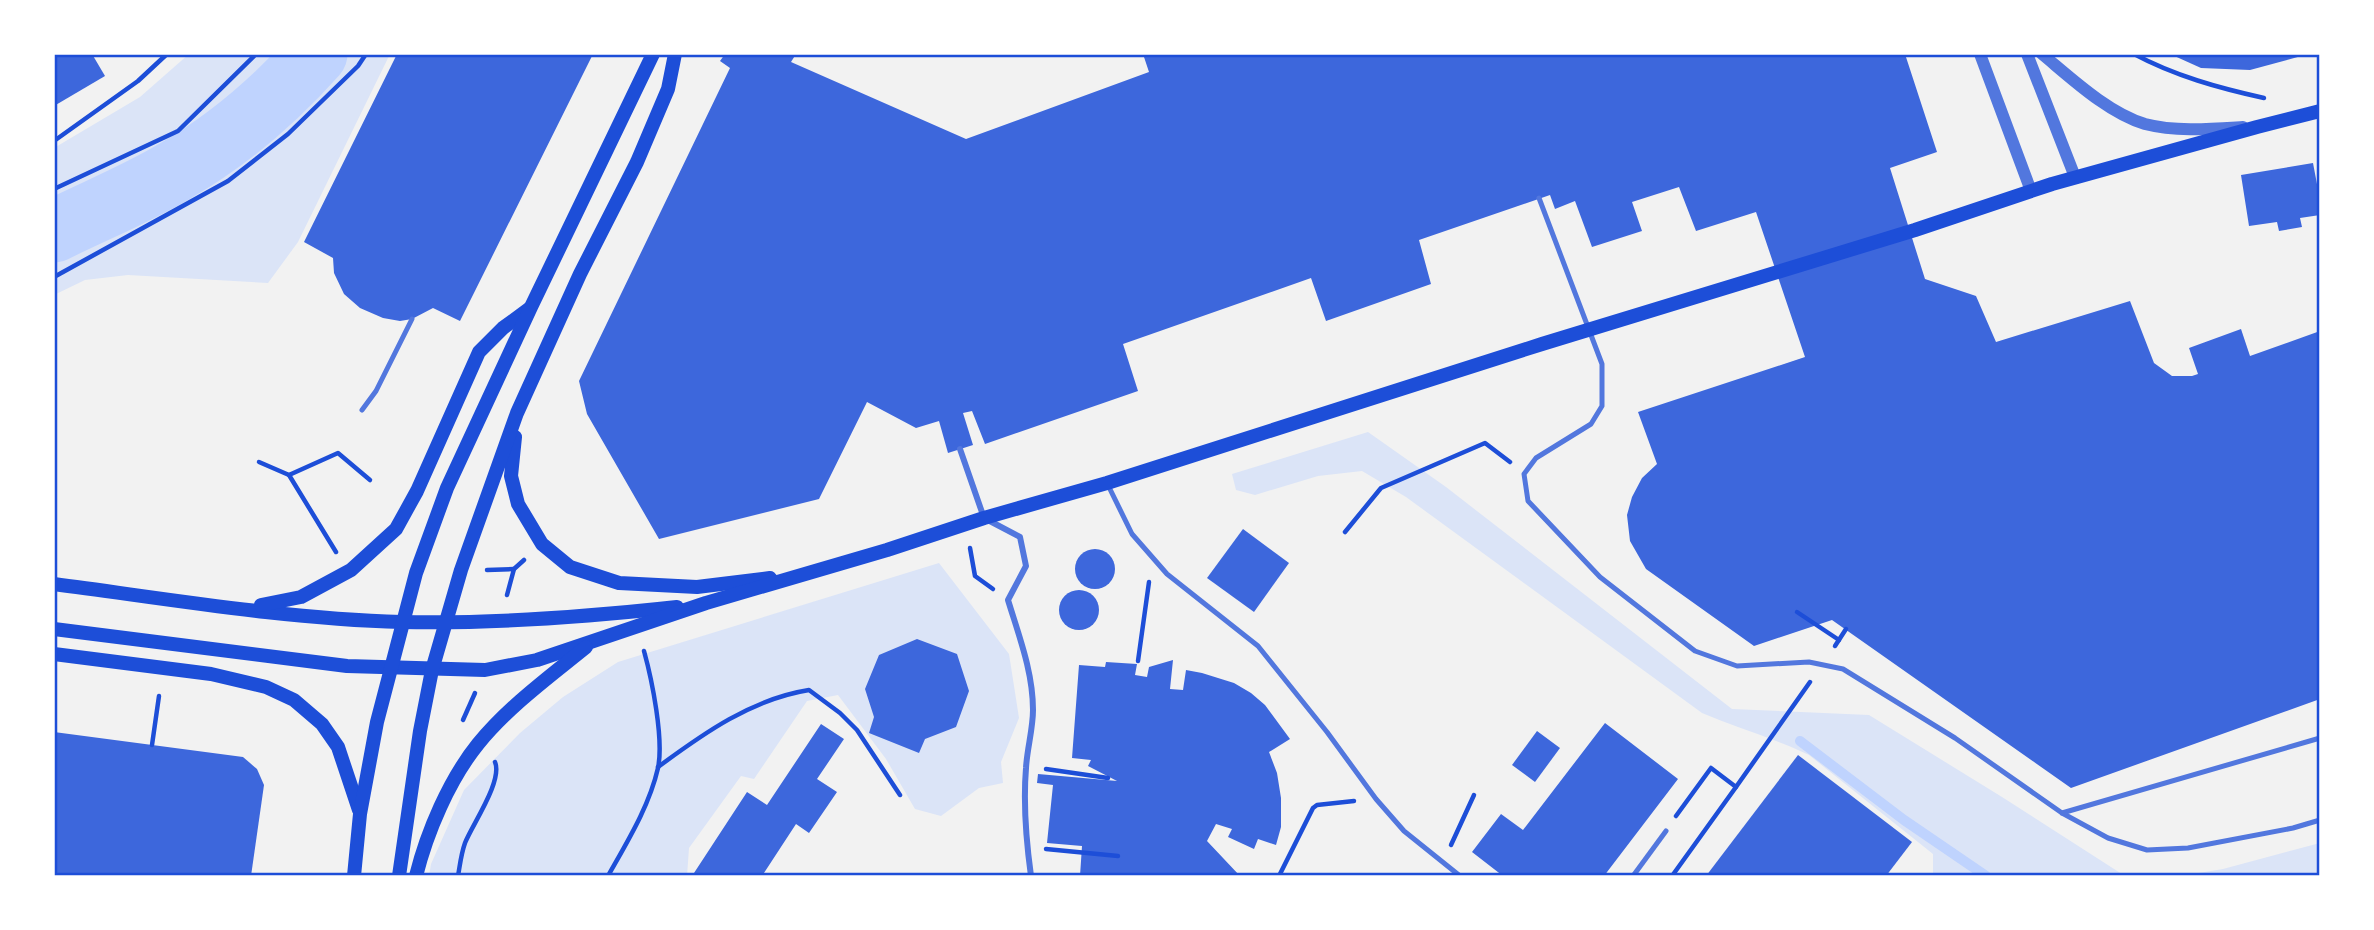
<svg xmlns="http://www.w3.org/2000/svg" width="2374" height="930" font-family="'Alegreya Sans',sans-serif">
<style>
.green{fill:#dbe4f7}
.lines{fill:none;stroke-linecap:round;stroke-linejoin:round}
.stream{stroke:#bfd3fe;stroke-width:10}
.river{stroke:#bfd3fe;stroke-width:63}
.building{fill:#3d67dc}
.path{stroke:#1d4ed8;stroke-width:4.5}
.service{stroke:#5277de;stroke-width:5}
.pedestrian{stroke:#5277de;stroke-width:6}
.tertiary{stroke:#5277de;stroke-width:12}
.secondary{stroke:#1d4ed8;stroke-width:14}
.neatline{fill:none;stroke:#1d4ed8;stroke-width:2.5}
</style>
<rect width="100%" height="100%" fill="#f2f2f2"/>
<!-- green -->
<g class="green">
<path d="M 189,54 L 390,54 L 298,242 L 268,283 L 128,275 L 85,280 L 54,295 L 54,148 L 140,97 Z"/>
<path d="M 1368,432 L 1446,487 L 1732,709 L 1869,715 L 2002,797 L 2125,876 L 1933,876 L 1933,854 L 1809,755 C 1774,738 1737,728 1702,713 L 1406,497 L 1362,471 L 1318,476 L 1255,495 L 1236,490 L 1232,474 Z"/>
<path d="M 939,563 L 1009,654 L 1019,718 L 1001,762 L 1003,783 L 979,788 L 941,816 L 915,809 L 886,759 L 838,695 L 807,701 L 754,779 L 741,776 L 689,848 L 687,876 L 429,876 L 431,864 L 464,790 L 520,733 L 563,697 L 618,662 Z"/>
<path d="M 2320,843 L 2320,876 L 2180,876 L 2223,869 Z"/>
</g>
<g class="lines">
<!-- stream -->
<path class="stream" d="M 1800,741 L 1904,820 L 1986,876"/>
<!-- river -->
<path class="river" d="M 54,231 C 94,211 137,194 175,171 C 229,140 275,100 316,54"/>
</g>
<!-- building -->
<g class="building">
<path d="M 54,54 L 92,54 L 105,76 L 54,106 Z"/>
<path d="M 397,54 L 593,54 L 460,321 L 433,308 L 412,319 L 400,321 L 383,318 L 360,308 L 344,294 L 334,273 L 333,258 L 304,242 Z"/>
<path d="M 725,54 L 796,54 L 791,62 L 966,139 L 1149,72 L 1143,54 L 1905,54 L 1937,152 L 1890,168 L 1925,279 L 1976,296 L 1996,342 L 2130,301 L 2154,363 L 2172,376 L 2192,376 L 2198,374 L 2189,348 L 2241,329 L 2250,356 L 2320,331 L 2320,699 L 2071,788 L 1832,620 L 1754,646 L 1646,569 L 1630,541 L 1627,515 L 1632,497 L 1642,478 L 1657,464 L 1638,412 L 1805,357 L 1756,212 L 1696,231 L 1679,187 L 1632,202 L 1642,231 L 1592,247 L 1575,201 L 1555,209 L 1550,195 L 1419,240 L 1431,284 L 1326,321 L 1311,278 L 1123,344 L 1138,391 L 985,444 L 972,411 L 963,413 L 973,445 L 948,453 L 939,421 L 916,428 L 867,402 L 819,499 L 659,539 L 587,414 L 579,381 L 730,68 L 720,61 Z"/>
<path d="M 2170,54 L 2305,54 L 2305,55 L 2250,70 L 2201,68 Z"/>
<path d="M 2313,163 L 2320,200 L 2320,215 L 2300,218 L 2302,227 L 2279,231 L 2277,222 L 2249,226 L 2241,175 Z"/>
<path d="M 1243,529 L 1289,563 L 1254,612 L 1207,578 Z"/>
<circle cx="1095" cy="569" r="20"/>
<circle cx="1079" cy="610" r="20"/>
<path d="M 917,639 L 957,654 L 969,691 L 956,727 L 925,739 L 919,753 L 869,733 L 874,717 L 865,689 L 879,655 Z"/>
<path d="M 1173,660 L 1170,689 L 1183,690 L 1186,670 L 1202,673 L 1234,683 L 1251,693 L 1265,705 L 1290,739 L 1269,752 L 1277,773 L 1281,798 L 1281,827 L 1276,845 L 1258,839 L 1254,849 L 1228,837 L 1232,829 L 1216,824 L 1207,841 L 1240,876 L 1080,876 L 1082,846 L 1047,843 L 1053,785 L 1037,783 L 1038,774 L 1117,781 L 1088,766 L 1091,760 L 1072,758 L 1079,665 L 1105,667 L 1106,662 L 1137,664 L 1135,675 L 1147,677 L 1149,667 Z"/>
<path d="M 1605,723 L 1678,779 L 1604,876 L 1503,876 L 1472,852 L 1501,814 L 1523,830 Z"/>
<path d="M 821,724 L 844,739 L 817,779 L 837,792 L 809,833 L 796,824 L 762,876 L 699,876 L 694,873 L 747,792 L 767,805 Z"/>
<path d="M 1537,731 L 1560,748 L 1535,782 L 1512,765 Z"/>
<path d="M 54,732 L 243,757 L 257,769 L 264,785 L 251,876 L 54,876 Z"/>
<path d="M 1798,755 L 1912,842 L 1886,876 L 1706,876 Z"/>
</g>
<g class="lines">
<!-- path -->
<g class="path">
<path d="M 2134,54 C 2175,76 2219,88 2264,98"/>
<path d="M 54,141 L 138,81 L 167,54"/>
<path d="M 54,189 L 178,131 L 256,54"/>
<path d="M 54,277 L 228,181 L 288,134 L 358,66 L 366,54"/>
<path d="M 259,462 L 289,475 L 338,453 L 370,480"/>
<path d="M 289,475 L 336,552"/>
<path d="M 1345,532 L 1381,488 L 1485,443 L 1510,462"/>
<path d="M 970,548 L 975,576 L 993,589"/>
<path d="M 487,570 L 514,569"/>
<path d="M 507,595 L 514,569 L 524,560"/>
<path d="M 1797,612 L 1839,640"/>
<path d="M 1835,646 L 1846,629"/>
<path d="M 1138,661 L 1149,582"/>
<path d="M 463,720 L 475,693"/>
<path d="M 152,745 L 159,696"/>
<path d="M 658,767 C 704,733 752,699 809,690 L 840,713 L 857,730 L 900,795"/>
<path d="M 1046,769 L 1108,778"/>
<path d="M 1676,816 L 1711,768 L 1736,787 L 1810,682"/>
<path d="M 1451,845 L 1474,795"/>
<path d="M 1046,849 L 1118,856"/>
<path d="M 458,876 C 460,865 461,854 465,843 C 472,825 503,781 495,762"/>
<path d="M 608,876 C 627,842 649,807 658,768 C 664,739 652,680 644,651"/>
<path d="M 1279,876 L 1313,808 L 1317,805 L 1354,801"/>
<path d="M 1672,876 L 1736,787"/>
</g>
<!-- service -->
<g class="service">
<path d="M 1539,198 L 1602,364 L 1602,406 L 1591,424 L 1536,458 L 1524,474 L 1528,501 L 1600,577 L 1695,651 L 1737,666 L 1809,662 L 1843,669 L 1955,738 L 2062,813 L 2108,838 L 2147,850 L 2188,848 L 2293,828 L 2320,820"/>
<path d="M 362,410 L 376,391 L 412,319"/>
<path d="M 1107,483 L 1132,534 L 1167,574 L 1258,646 L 1327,732 L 1376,799 L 1404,831 L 1460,876"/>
<path d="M 2062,813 L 2320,738"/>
<path d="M 1633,876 L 1666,831"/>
</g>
<!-- pedestrian -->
<path class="pedestrian" d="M 960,449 L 984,518 L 1020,537 L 1026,566 L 1008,600 C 1019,636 1033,672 1033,710 C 1033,729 1027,749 1026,768 C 1023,805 1026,840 1031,876"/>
<!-- tertiary -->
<g class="tertiary">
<path d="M 1980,54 L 2031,191"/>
<path d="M 2027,54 L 2075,177"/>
<path d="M 2042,54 C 2071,78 2108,113 2145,124 C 2176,132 2211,129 2243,127"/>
</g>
<!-- secondary -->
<g class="secondary">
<path d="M 515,437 L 511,476 L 518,504 L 542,544 L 570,567 L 619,583 L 697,587 L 770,578"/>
<path d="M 54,584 C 169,599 286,619 402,622 C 494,624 585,617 677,607"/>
<path d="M 261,605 L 301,597 L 351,570 L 396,529 L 417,491 L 479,352 L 503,328 L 529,309"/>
<path d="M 54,629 L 347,666 L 485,670 L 537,660 L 706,603 L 887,550 L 984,518 L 1107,483 L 1542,344 L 1915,230 L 2052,184 L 2257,127 L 2320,111"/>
<path d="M 54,654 L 211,674 L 266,687 L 294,700 L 322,724 L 338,747 L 359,810"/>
<path d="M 354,876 L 360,814 L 377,722 L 416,573 L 447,488 L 531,307 L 653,54"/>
<path d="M 399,876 L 420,731 L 432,670 L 461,570 L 517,413 L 580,274 L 637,162 L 668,89 L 675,54"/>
<path d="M 416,876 C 427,832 449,780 478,744 C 508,707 549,677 586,647"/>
</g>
</g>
<!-- border -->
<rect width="2374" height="930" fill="none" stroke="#ffffff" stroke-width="112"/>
<rect x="56" y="56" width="2262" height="818" class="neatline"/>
</svg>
